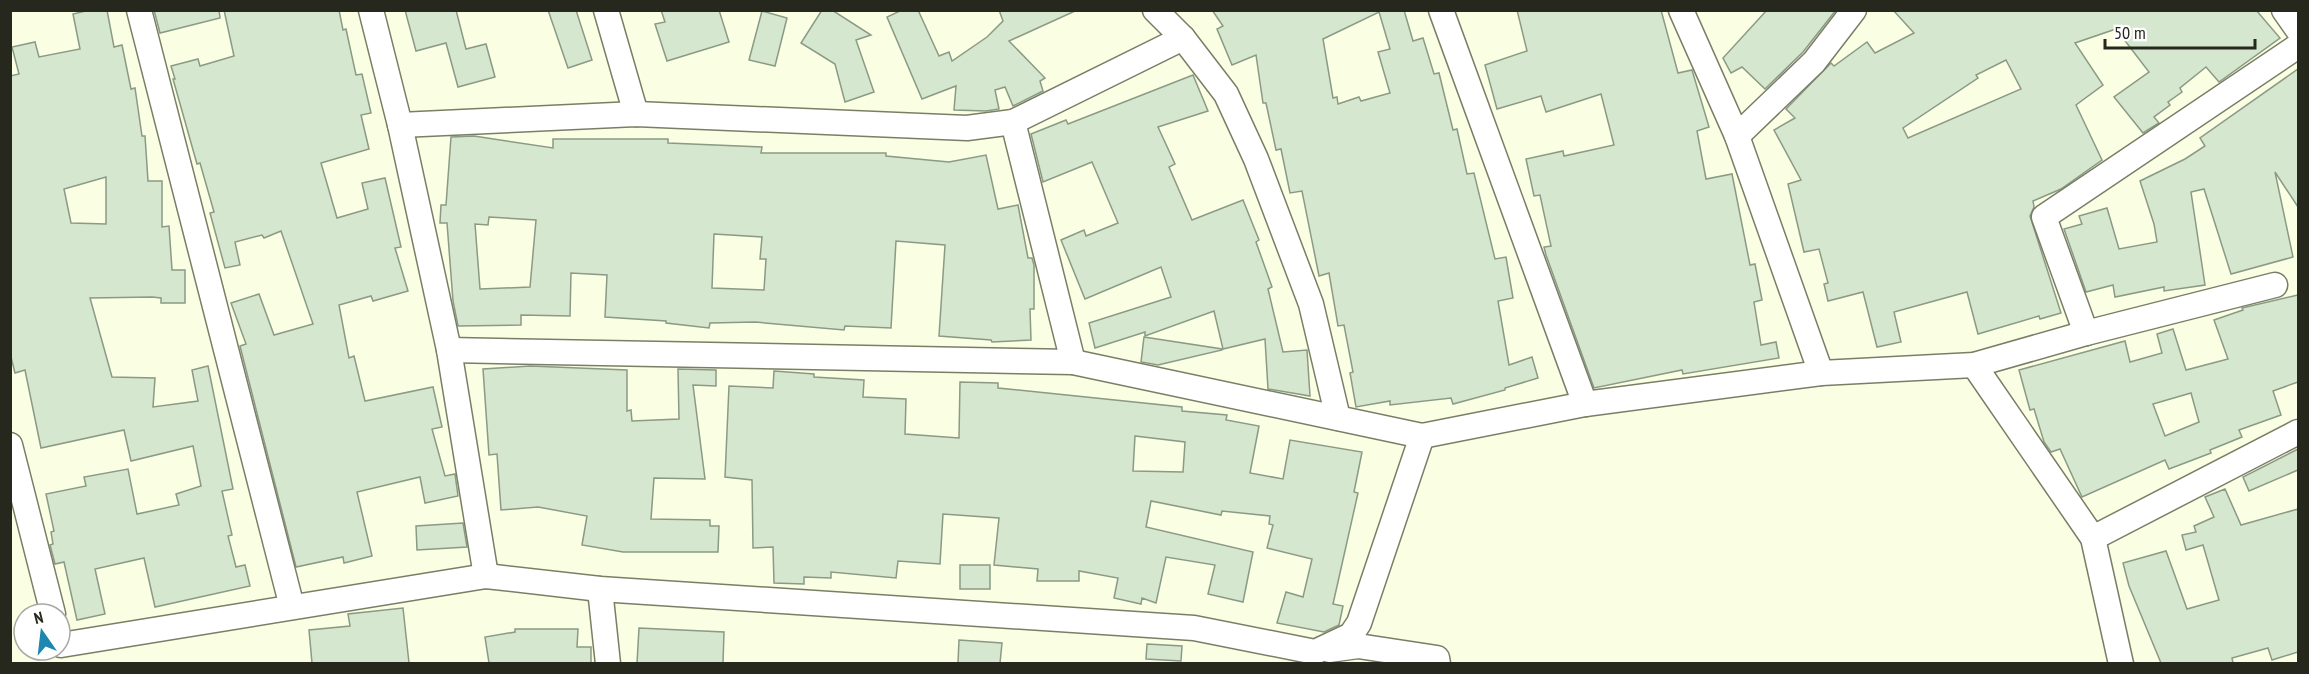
<svg xmlns="http://www.w3.org/2000/svg" width="2309" height="674" font-family="'PT Sans Narrow',sans-serif">
<style>
.building{fill:#d6e7d0;stroke:#8a9a84;stroke-width:1.5;fill-rule:evenodd}
.lines{fill:none;stroke-linecap:round;stroke-linejoin:round}
.street-casing{stroke:#7a7e66;stroke-width:27}
.street{stroke:#fff;stroke-width:24}
</style>
<rect width="100%" height="100%" fill="#fafee3"/>
<!-- building -->
<g class="building">
<path d="M 90,10 L 107,10 L 114,47 L 122,45 L 131,89 L 135,88 L 142,136 L 145,136 L 148,181 L 162,181 L 162,227 L 169,226 L 172,270 L 185,270 L 185,303 L 161,303 L 161,298 L 152,297 L 90,298 L 112,377 L 155,378 L 153,407 L 198,401 L 192,370 L 208,366 L 233,489 L 222,491 L 232,535 L 228,536 L 236,567 L 245,565 L 250,586 L 155,607 L 144,558 L 95,569 L 105,614 L 77,620 L 64,562 L 55,564 L 50,545 L 53,544 L 51,532 L 54,531 L 46,494 L 86,486 L 84,477 L 128,469 L 137,514 L 179,505 L 176,494 L 201,486 L 193,446 L 131,461 L 124,430 L 41,448 L 25,370 L 15,373 L 10,353 L 10,76 L 19,74 L 12,47 L 35,42 L 39,57 L 80,49 L 73,14 ZM 106,177 L 106,224 L 71,223 L 64,189 Z"/>
<path d="M 154,10 L 219,10 L 220,18 L 160,33 Z"/>
<path d="M 224,10 L 339,10 L 343,30 L 346,29 L 356,75 L 362,74 L 371,113 L 361,115 L 369,149 L 321,163 L 337,218 L 368,209 L 362,183 L 385,178 L 401,247 L 395,248 L 408,291 L 373,301 L 371,296 L 339,305 L 349,358 L 354,356 L 365,401 L 433,387 L 442,427 L 432,429 L 445,476 L 455,474 L 458,496 L 425,503 L 420,477 L 357,492 L 372,556 L 344,563 L 343,557 L 296,567 L 240,346 L 246,344 L 231,303 L 259,294 L 274,335 L 313,324 L 281,231 L 264,238 L 262,235 L 235,242 L 240,265 L 225,268 L 210,213 L 214,212 L 200,163 L 197,164 L 173,79 L 175,79 L 171,66 L 198,59 L 200,66 L 234,56 Z"/>
<path d="M 405,10 L 456,10 L 466,49 L 486,44 L 495,77 L 458,87 L 446,43 L 416,51 Z"/>
<path d="M 548,10 L 576,10 L 592,60 L 568,68 Z"/>
<path d="M 661,10 L 719,10 L 729,42 L 667,61 L 655,24 L 665,22 Z"/>
<path d="M 822,10 L 832,10 L 871,35 L 856,40 L 874,92 L 845,102 L 835,64 L 801,43 Z"/>
<path d="M 902,10 L 918,10 L 939,56 L 949,52 L 952,61 L 987,37 L 1003,21 L 999,10 L 1075,11 L 1009,41 L 1045,78 L 1040,81 L 1043,91 L 1013,106 L 1005,87 L 995,90 L 999,109 L 986,111 L 954,110 L 956,86 L 922,99 L 887,17 Z"/>
<path d="M 1212,10 L 1404,10 L 1413,41 L 1423,38 L 1434,74 L 1439,73 L 1453,130 L 1457,129 L 1467,174 L 1474,173 L 1495,259 L 1506,257 L 1513,298 L 1498,301 L 1509,365 L 1532,357 L 1538,378 L 1505,388 L 1505,390 L 1453,404 L 1451,398 L 1390,405 L 1390,401 L 1356,407 L 1350,373 L 1353,372 L 1344,325 L 1338,326 L 1329,273 L 1319,276 L 1302,191 L 1290,193 L 1281,149 L 1276,150 L 1266,103 L 1263,103 L 1256,55 L 1232,65 L 1217,29 L 1223,26 ZM 1379,12 L 1390,49 L 1378,52 L 1390,93 L 1361,101 L 1359,97 L 1338,104 L 1337,97 L 1333,98 L 1323,39 Z"/>
<path d="M 1517,10 L 1661,10 L 1678,73 L 1692,70 L 1709,127 L 1697,131 L 1706,179 L 1732,174 L 1750,265 L 1755,264 L 1762,300 L 1754,302 L 1761,345 L 1776,342 L 1779,358 L 1683,374 L 1682,370 L 1594,388 L 1546,255 L 1544,247 L 1551,246 L 1540,195 L 1534,196 L 1526,159 L 1563,151 L 1564,156 L 1614,145 L 1601,94 L 1546,112 L 1541,96 L 1497,109 L 1485,65 L 1527,51 Z"/>
<path d="M 1767,10 L 1836,10 L 1803,52 L 1765,89 L 1742,67 L 1731,73 L 1723,58 Z"/>
<path d="M 1893,10 L 2256,10 L 2280,38 L 2219,82 L 2206,67 L 2180,88 L 2182,92 L 2168,102 L 2170,105 L 2154,117 L 2159,123 L 2143,133 L 2114,97 L 2149,72 L 2116,29 L 2075,43 L 2103,85 L 2076,105 L 2102,160 L 2061,189 L 2033,201 L 2034,207 L 2030,216 L 2061,313 L 2040,319 L 2039,316 L 1978,334 L 1967,292 L 1894,312 L 1901,342 L 1877,347 L 1863,292 L 1828,301 L 1824,284 L 1828,283 L 1819,249 L 1804,252 L 1788,184 L 1801,180 L 1774,130 L 1795,118 L 1786,109 L 1831,63 L 1834,66 L 1867,42 L 1875,53 L 1914,33 ZM 2006,60 L 2021,89 L 1908,138 L 1903,128 L 1978,78 L 1976,75 Z"/>
<path d="M 762,11 L 787,18 L 775,66 L 749,60 Z"/>
<path d="M 2298,69 L 2298,207 L 2275,172 L 2293,257 L 2231,274 L 2204,189 L 2191,192 L 2205,285 L 2164,291 L 2164,287 L 2115,297 L 2113,285 L 2086,292 L 2064,229 L 2082,224 L 2079,216 L 2107,208 L 2119,249 L 2157,242 L 2154,224 L 2140,181 L 2185,159 L 2205,146 L 2200,138 Z"/>
<path d="M 1193,75 L 1208,111 L 1158,127 L 1175,164 L 1169,167 L 1192,220 L 1243,200 L 1259,240 L 1256,242 L 1272,287 L 1268,289 L 1283,352 L 1307,350 L 1310,396 L 1268,389 L 1265,339 L 1223,349 L 1214,311 L 1145,336 L 1145,332 L 1095,348 L 1089,323 L 1171,297 L 1161,267 L 1085,299 L 1061,240 L 1084,230 L 1086,236 L 1118,223 L 1092,162 L 1043,182 L 1031,134 L 1066,120 L 1068,124 Z"/>
<path d="M 474,136 L 553,148 L 553,139 L 668,139 L 668,143 L 762,147 L 761,153 L 886,153 L 886,156 L 949,162 L 986,155 L 998,209 L 1018,205 L 1028,258 L 1032,258 L 1034,265 L 1034,309 L 1030,309 L 1031,340 L 992,342 L 991,340 L 939,336 L 945,245 L 896,241 L 891,328 L 845,326 L 844,330 L 755,322 L 710,323 L 709,328 L 666,323 L 666,321 L 605,317 L 607,275 L 571,273 L 570,316 L 521,315 L 521,325 L 458,326 L 453,301 L 447,223 L 440,223 L 441,205 L 446,205 L 451,137 ZM 489,217 L 536,220 L 530,287 L 480,289 L 475,224 L 488,225 ZM 714,234 L 762,237 L 760,259 L 766,259 L 764,290 L 712,288 Z"/>
<path d="M 2298,295 L 2298,382 L 2273,391 L 2281,415 L 2239,430 L 2242,437 L 2210,450 L 2211,453 L 2169,469 L 2165,460 L 2082,497 L 2060,449 L 2051,452 L 2044,442 L 2034,409 L 2030,410 L 2019,370 L 2125,341 L 2130,362 L 2162,353 L 2157,334 L 2173,329 L 2186,370 L 2228,359 L 2214,320 L 2243,310 L 2242,308 ZM 2191,393 L 2199,422 L 2165,436 L 2153,404 Z"/>
<path d="M 1144,337 L 1222,349 L 1222,350 L 1158,365 L 1141,362 Z"/>
<path d="M 530,366 L 627,370 L 627,411 L 631,410 L 632,421 L 679,419 L 678,369 L 716,370 L 716,386 L 693,385 L 705,479 L 654,478 L 651,519 L 710,520 L 710,526 L 719,526 L 718,552 L 623,552 L 582,545 L 587,516 L 538,507 L 501,510 L 497,454 L 489,455 L 483,369 Z"/>
<path d="M 774,371 L 814,374 L 814,377 L 864,380 L 863,397 L 906,399 L 905,434 L 959,438 L 960,382 L 998,383 L 998,388 L 1182,407 L 1182,411 L 1227,415 L 1226,420 L 1259,426 L 1250,473 L 1283,479 L 1290,440 L 1362,452 L 1354,492 L 1358,493 L 1333,604 L 1343,606 L 1339,625 L 1324,632 L 1277,623 L 1286,592 L 1303,597 L 1312,559 L 1267,548 L 1273,525 L 1269,524 L 1270,516 L 1222,511 L 1221,515 L 1151,501 L 1146,527 L 1253,552 L 1243,602 L 1208,594 L 1215,565 L 1166,557 L 1156,603 L 1142,598 L 1141,604 L 1114,598 L 1118,578 L 1079,571 L 1079,581 L 1037,581 L 1038,569 L 994,565 L 999,518 L 943,514 L 940,564 L 898,561 L 896,578 L 831,572 L 831,578 L 804,577 L 804,584 L 774,583 L 773,547 L 753,548 L 752,480 L 725,477 L 729,386 L 773,388 ZM 1135,436 L 1185,442 L 1183,472 L 1133,471 Z"/>
<path d="M 2298,449 L 2298,470 L 2249,491 L 2243,477 Z"/>
<path d="M 2225,489 L 2241,525 L 2298,509 L 2298,652 L 2272,660 L 2268,648 L 2232,658 L 2233,663 L 2161,663 L 2129,586 L 2123,563 L 2166,551 L 2187,609 L 2219,600 L 2203,545 L 2186,550 L 2182,535 L 2196,532 L 2194,526 L 2214,517 L 2205,497 Z"/>
<path d="M 463,523 L 467,547 L 417,550 L 416,526 Z"/>
<rect x="960" y="565" width="30" height="24"/>
<path d="M 403,608 L 409,663 L 312,663 L 309,630 L 350,626 L 348,614 Z"/>
<path d="M 639,628 L 724,632 L 723,663 L 637,663 Z"/>
<path d="M 515,629 L 578,629 L 577,647 L 591,647 L 591,663 L 489,663 L 485,637 L 515,632 Z"/>
<path d="M 959,640 L 1002,643 L 1000,663 L 958,663 Z"/>
<path d="M 1147,644 L 1182,646 L 1181,661 L 1146,659 Z"/>
</g>
<g class="lines">
<defs>
<g id="street">
<path d="M 139,10 L 292,607"/>
<path d="M 371,10 L 400,125 L 449,350 L 486,576"/>
<path d="M 606,10 L 636,114"/>
<path d="M 1155,10 L 1183,38 L 1226,94 L 1256,159 L 1311,304 L 1338,418"/>
<path d="M 1441,10 L 1585,404"/>
<path d="M 1681,10 L 1737,136 L 1821,373"/>
<path d="M 2284,10 L 2298,30"/>
<path d="M 1013,122 L 1073,362"/>
<path d="M 400,125 L 636,114 L 967,128 L 1013,122 L 1183,38"/>
<path d="M 1737,136 L 1814,62 L 1854,10"/>
<path d="M 2086,333 L 2044,217 L 2298,46"/>
<path d="M 449,350 L 1073,362 L 1422,436 L 1585,404 L 1821,373 L 1974,365 L 2086,333 L 2275,285"/>
<path d="M 1974,365 L 2093,538 L 2121,664"/>
<path d="M 10,445 L 53,614"/>
<path d="M 2093,538 L 2298,432"/>
<path d="M 600,589 L 608,664"/>
<path d="M 61,645 L 486,576 L 600,589 L 1194,628 L 1315,652 L 1351,635 L 1359,623 L 1422,436"/>
<path d="M 1329,650 L 1358,646 L 1437,658 L 1438,664"/>
</g>
</defs>
<!-- street casing -->
<use href="#street" class="street-casing"/>
<!-- street -->
<use href="#street" class="street"/>
</g>
<!-- border -->
<rect width="2309" height="674" fill="none" stroke="#26271d" stroke-width="24"/>
<!-- north arrow -->
<g transform="translate(42 632) rotate(346)"><circle r="28" fill="#ffffff" stroke="#a8a9a5" stroke-width="1.5"/>
<path d="M0-4.5L10 22L0 15L-10 22Z" fill="#1e87af"/>
<text y="-9" font-size="16" font-weight="bold" text-anchor="middle" fill="#26271d">N</text>
</g>
<!-- scale -->
<path d="M2105 39v9h150v-9" fill="none" stroke="#26271d" stroke-width="3"/>
<text x="2114" y="39" font-size="18" fill="#26271d" stroke="#ffffff" stroke-width="4.5" paint-order="stroke">50 m</text>
</svg>
